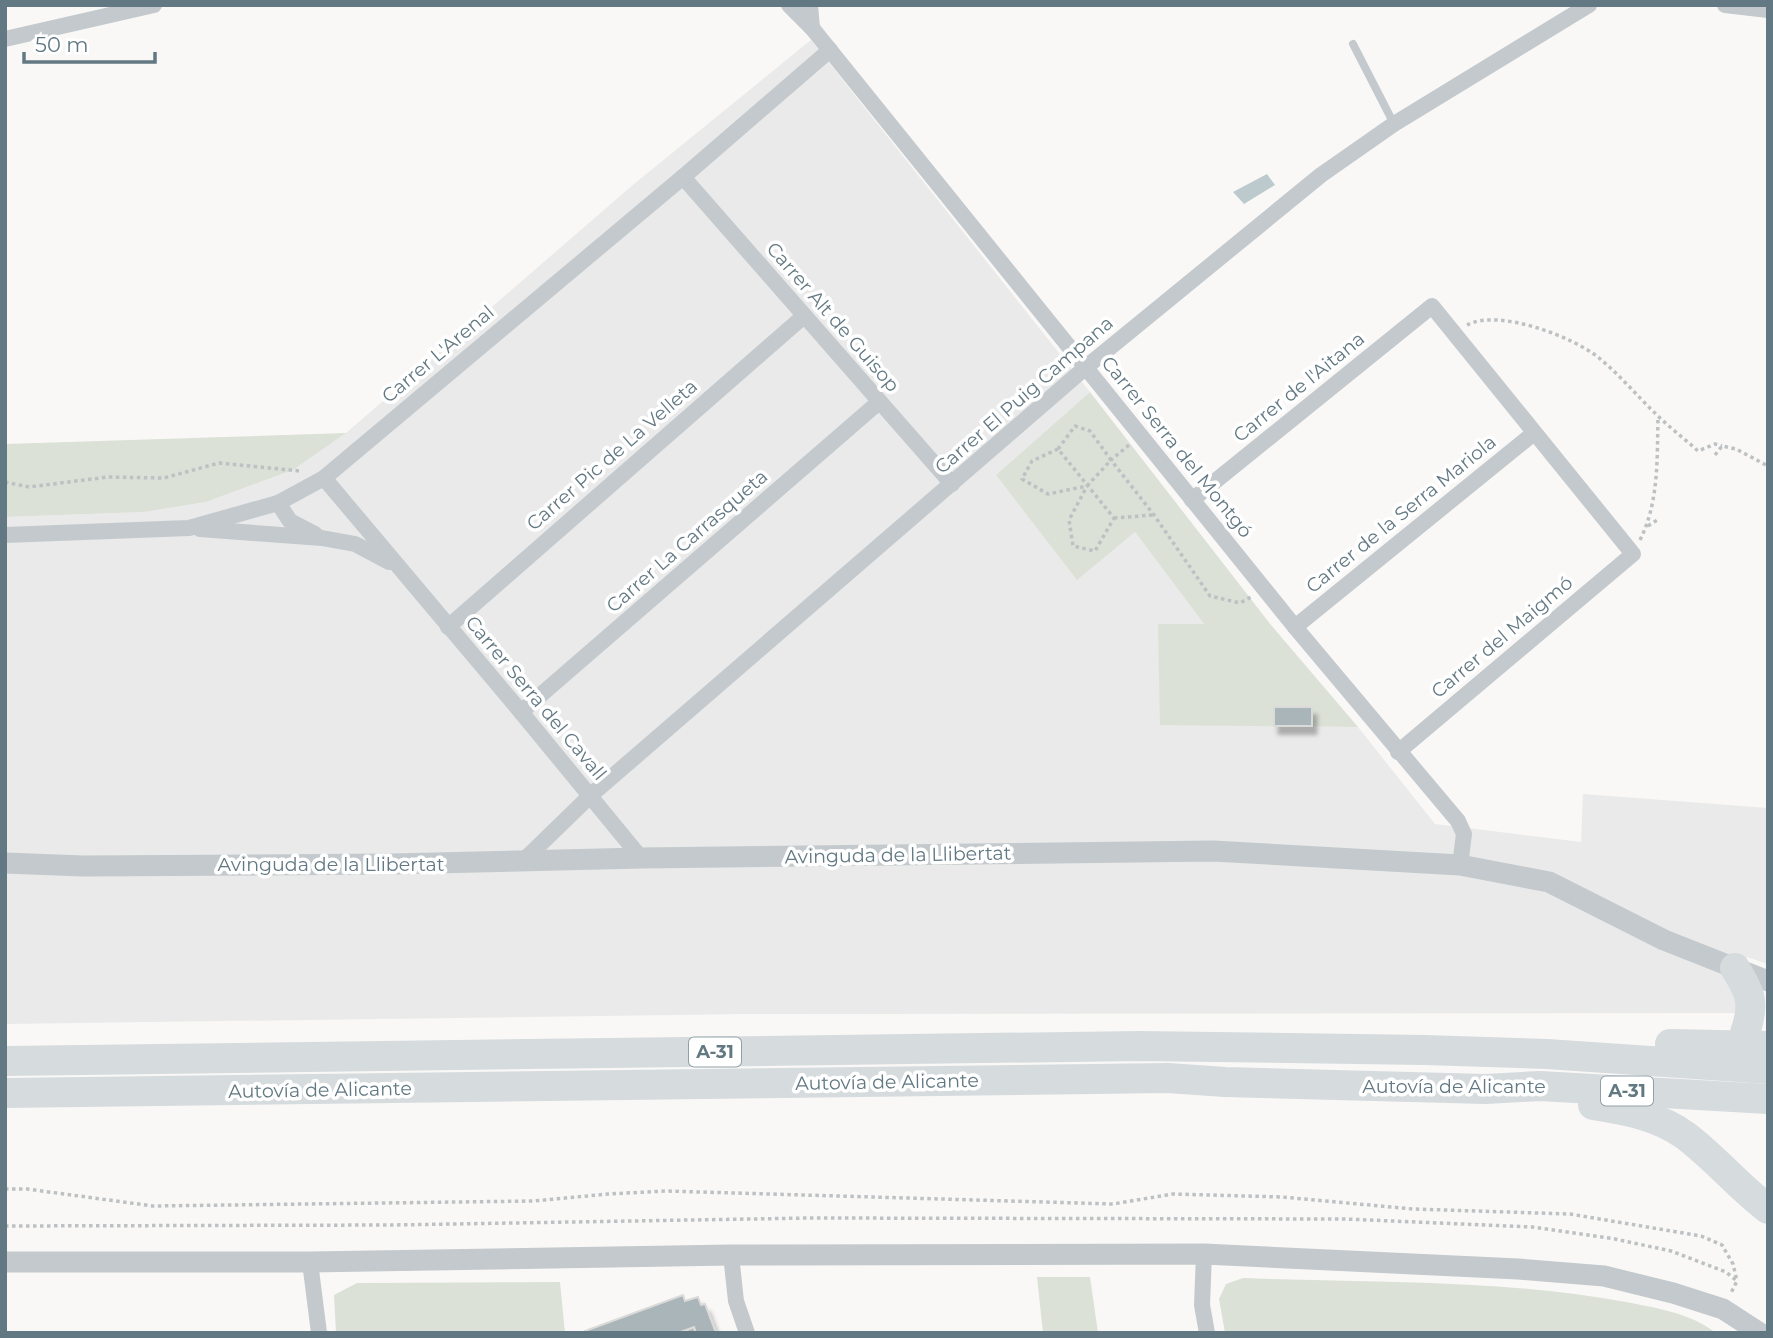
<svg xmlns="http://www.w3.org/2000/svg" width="1773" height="1338" font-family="Montserrat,sans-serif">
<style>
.built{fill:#e9eae9}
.green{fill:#dbe1d7}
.water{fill:#bccacd}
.building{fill:#aab5b9;stroke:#dadad8;stroke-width:2;filter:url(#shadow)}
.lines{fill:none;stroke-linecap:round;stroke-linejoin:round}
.path{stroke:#bdc1c3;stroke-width:3.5;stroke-dasharray:3.5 3.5;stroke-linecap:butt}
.service{stroke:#c3c9cc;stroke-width:8}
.minor{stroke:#c3c9cc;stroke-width:16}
.tertiary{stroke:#c3c9cc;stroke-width:21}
.motorway{stroke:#d6dbde;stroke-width:30}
.labels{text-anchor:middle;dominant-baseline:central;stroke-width:7;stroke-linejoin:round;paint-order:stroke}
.shield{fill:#fff;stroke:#91a0a8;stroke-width:2}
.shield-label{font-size:18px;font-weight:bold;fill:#627882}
.street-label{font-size:19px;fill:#627882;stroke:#fff}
</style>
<defs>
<filter id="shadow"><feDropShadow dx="4.5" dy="8" stdDeviation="2" flood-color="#0004"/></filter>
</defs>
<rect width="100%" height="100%" fill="#f9f8f6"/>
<!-- built -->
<path class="built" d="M 811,40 L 1090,392 L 996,475 L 1077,579 L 1135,532 L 1204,624 L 1160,724 L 1358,727 L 1435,824 L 1581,842 L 1583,794 L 1768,808 L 1768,964 L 1747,957 L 1737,1013 L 747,1014 L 5,1024 L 5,517 L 144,512 L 206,502 L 293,470 L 346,433 L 634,184 Z"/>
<!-- green -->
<g class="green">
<path d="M 1090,392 L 1271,625 L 1358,727 L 1160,725 L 1158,624 L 1204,624 L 1135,532 L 1077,580 L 996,475 Z"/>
<path d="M 346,433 L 293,470 L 206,502 L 144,512 L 5,517 L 5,444 Z"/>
<path d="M 1037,1277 L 1090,1277 L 1098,1333 L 1043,1333 Z"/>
<path d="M 1243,1278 C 1371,1283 1501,1279 1626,1302 C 1656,1308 1691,1313 1716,1333 L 1225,1333 L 1219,1299 L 1226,1284 Z"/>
<path d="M 560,1282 L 565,1333 L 336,1333 L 334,1295 L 357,1283 Z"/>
</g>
<!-- water -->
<path class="water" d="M 1267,174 L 1275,185 L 1244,204 L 1233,192 Z"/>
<!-- building -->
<g class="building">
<rect x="1274" y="707" width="38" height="19"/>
<path d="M 683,1295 L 685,1301 L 698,1297 L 701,1305 L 705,1304 L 716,1333 L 696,1333 L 694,1327 L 678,1333 L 585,1333 L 585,1331 Z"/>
</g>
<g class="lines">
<!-- path -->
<g class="path">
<path d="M 1467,325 C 1498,308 1574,337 1599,358 C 1620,375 1638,397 1657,415 C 1670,428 1685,439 1698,451 L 1715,444 L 1722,446"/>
<path d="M 1129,445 L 1111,460 L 1154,515 L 1210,596 L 1240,603 L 1251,597"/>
<path d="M 1058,449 L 1032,461 L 1022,479 L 1048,494 L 1087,486"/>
<path d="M 1715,455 L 1722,446 L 1736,449 L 1768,466"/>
<path d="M 5,482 L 29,487 L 108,477 L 164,478 L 219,463 L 300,471"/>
<path d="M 1087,486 L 1111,460 L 1090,431 L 1075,426 L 1058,449 L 1114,518 L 1095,551 L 1073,546 L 1069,520 L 1087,486"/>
<path d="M 1114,518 L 1153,515"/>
<path d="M 1648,526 L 1657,520"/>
<path d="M 1640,540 C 1659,502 1657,459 1658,417"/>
<path d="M 5,1189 L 27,1189 L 153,1206 L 534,1201 L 608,1194 L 666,1191 L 1113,1204 L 1173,1194 L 1282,1197 L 1413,1209 L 1570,1214 L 1701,1236 L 1722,1245 L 1733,1264 L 1737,1281"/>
<path d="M 5,1226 L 393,1225 L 810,1218 L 1345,1219 L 1532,1227 L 1615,1239 L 1671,1251 L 1726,1272 L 1737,1281 L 1731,1293"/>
</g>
<!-- service -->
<path class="service" d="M 1353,44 L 1394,124"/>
<!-- minor -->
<g class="minor">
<path d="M 789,5 L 812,28 L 1295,627 L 1458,821 L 1464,834 L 1460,865"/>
<path d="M 810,5 L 812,28"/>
<path d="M 1725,5 L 1768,10"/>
<path d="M 5,39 L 154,5"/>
<path d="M 683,177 L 952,484"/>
<path d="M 324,478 L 521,712 L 641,858"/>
<path d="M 1192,500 L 1432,306 L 1633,554 L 1398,752"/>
<path d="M 278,503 L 290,521 L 315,534"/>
<path d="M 200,529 L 322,538 L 355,544 L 389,562"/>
<path d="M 5,535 L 189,528 L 278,503 L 324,478 L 683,177 L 830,50"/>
<path d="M 448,627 L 804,316"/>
<path d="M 1295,627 L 1534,433"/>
<path d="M 521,712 L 879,402"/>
<path d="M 522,862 L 591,795 L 1085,368 L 1321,175 L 1394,124 L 1589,5"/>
<path d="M 1204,1254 L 1202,1305 L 1207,1333"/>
<path d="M 731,1255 L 736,1301 L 747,1333"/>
<path d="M 310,1262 L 319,1333"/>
</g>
<!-- tertiary -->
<g class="tertiary">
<path d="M 5,863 L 83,866 L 392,864 L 641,858 L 1213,851 L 1460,865 L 1549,882 L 1664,940 L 1768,981"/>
<path d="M 5,1262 L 310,1262 L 731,1255 L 1204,1254 L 1518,1269 L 1604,1276 L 1673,1293 L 1723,1309 L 1760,1333"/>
</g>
<!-- motorway -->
<g class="motorway">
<path d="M 1735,968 C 1751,993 1755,1004 1745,1033"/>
<path d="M 1670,1044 L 1768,1046"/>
<path d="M 5,1061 L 1140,1046 L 1425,1050 L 1547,1054 L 1768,1069"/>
<path d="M 5,1093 L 1168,1078 L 1225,1082 L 1486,1089 L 1540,1086 L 1768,1099"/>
<path d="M 1593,1105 C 1625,1110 1659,1116 1686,1136 C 1715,1158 1739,1187 1768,1209"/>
</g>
</g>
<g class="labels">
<!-- shield labels -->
<g class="shield">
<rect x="689" y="1037.5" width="52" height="29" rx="5"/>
<rect x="1601" y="1076.5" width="52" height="29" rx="5"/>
</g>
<g class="shield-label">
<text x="715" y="1052">A-31</text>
<text x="1627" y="1091">A-31</text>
</g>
<!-- street labels -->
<g class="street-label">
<text transform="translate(833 317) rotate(49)">Carrer Alt de Guisop</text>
<text transform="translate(438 354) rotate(-40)">Carrer L'Arenal</text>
<text transform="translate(1299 387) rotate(-39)">Carrer de l'Aitana</text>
<text transform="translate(1024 395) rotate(-41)">Carrer El Puig Campana</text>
<text transform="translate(1177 447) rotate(51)">Carrer Serra del Montgó</text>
<text transform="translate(612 455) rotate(-41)">Carrer Pic de La Velleta</text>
<text transform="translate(1401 514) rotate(-39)">Carrer de la Serra Mariola</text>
<text transform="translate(687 541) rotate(-41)">Carrer La Carrasqueta</text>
<text transform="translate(1502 637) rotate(-40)">Carrer del Maigmó</text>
<text transform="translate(536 698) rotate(50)">Carrer Serra del Cavall</text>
<text transform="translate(898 855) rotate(-1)">Avinguda de la Llibertat</text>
<text x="331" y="864">Avinguda de la Llibertat</text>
<text transform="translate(887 1082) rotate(-1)">Autovía de Alicante</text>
<text x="1454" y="1086">Autovía de Alicante</text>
<text transform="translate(320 1090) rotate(-1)">Autovía de Alicante</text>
</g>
</g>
<!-- border -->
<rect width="1773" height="1338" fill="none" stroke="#627882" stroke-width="14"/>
<!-- scale -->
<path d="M24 52v10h131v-10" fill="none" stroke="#627882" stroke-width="3.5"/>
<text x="35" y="52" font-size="21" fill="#627882" stroke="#ffffff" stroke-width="5" paint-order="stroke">50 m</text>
</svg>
